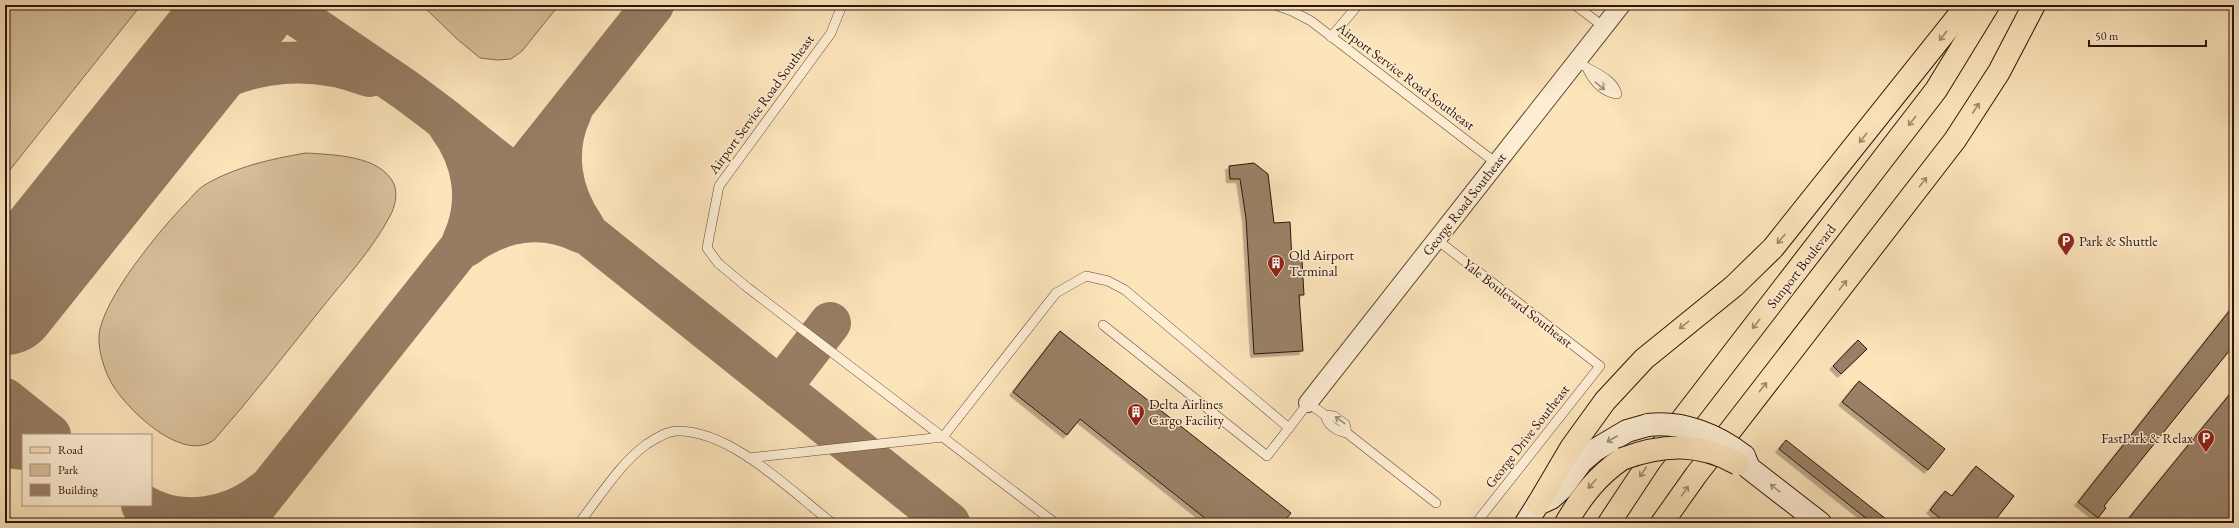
<svg xmlns="http://www.w3.org/2000/svg" width="2239" height="528" font-family="'EB Garamond',serif">
<style>
.green{fill:#d9c19d;stroke:#846b54}
.lines{fill:none;stroke-linecap:round;stroke-linejoin:round}
.taxiway{stroke:#967c62;stroke-width:42}
.runway{stroke:#967c62;stroke-width:106}
.building{fill:#9a8166;stroke:#2f150a;filter:url(#shadow)}
.lane-casing{stroke:#624936;stroke-width:10}
.street-casing{stroke:#624936;stroke-width:20}
.secondary-casing{stroke:#2f150a;stroke-width:24}
.primary-casing{stroke:#2f150a;stroke-width:24}
.lane{stroke:#fdedd3;stroke-width:9}
.street{stroke:#fdedd3;stroke-width:18}
.secondary{stroke:#fdedd3;stroke-width:22}
.primary{stroke:#fce4bb;stroke-width:22}
.secondary-bridge-casing{stroke:#2f150a;stroke-width:24;stroke-linecap:butt}
.primary-bridge-casing{stroke:#2f150a;stroke-width:24;stroke-linecap:butt}
.secondary-bridge{stroke:#fdedd3;stroke-width:22}
.primary-bridge{stroke:#fce4bb;stroke-width:22}
.oneway{stroke:#a0876b}
.oneway2{stroke:#a08c79}
.labels{text-anchor:middle;dominant-baseline:central;stroke-width:3;stroke-linejoin:round;paint-order:stroke}
.street-label{font-size:14px;fill:#2f150a;stroke:#fdedd3}
.poi-label{font-size:14px;fill:#2f150a;stroke:#fdedd3;text-anchor:start}
</style>
<defs>
<filter id="shadow"><feDropShadow dx="-3.5" dy="3.5" stdDeviation="0" flood-color="#0004"/></filter>
</defs>
<rect width="100%" height="100%" fill="#fce4bb"/>
<filter id="stains"><feTurbulence type="fractalNoise" baseFrequency=".005" numOctaves="4"/><feColorMatrix values="0 0 0 0 .2 0 0 0 0 .09 0 0 0 0 .02 0 0 0 .5 -.17"/></filter>
<radialGradient id="worn" r=".72"><stop offset=".6" stop-color="#630" stop-opacity="0"/><stop offset="1" stop-color="#630" stop-opacity=".3"/></radialGradient>
<!-- green -->
<g class="green">
<path d="M 5,5 L 141,5 L 5,176 Z"/>
<path d="M 422,5 L 559,5 L 522,51 L 511,59 L 498,60 L 480,58 L 456,38 Z"/>
<path d="M 306,153 C 334,155 380,155 394,184 C 398,194 395,207 390,216 C 372,250 345,279 321,309 C 286,353 251,398 214,440 C 183,463 130,412 114,387 C 105,374 98,351 99,335 C 103,298 160,230 186,203 C 192,197 197,190 203,186 C 234,167 271,159 306,153 Z"/>
</g>
<g class="lines">
<!-- taxiway -->
<g class="taxiway">
<path d="M 281,5 L 407,91 L 439,115 L 949,523"/>
<path d="M 571,112 C 553,151 560,193 584,227"/>
<path d="M 449,126 C 474,160 481,202 463,241"/>
<path d="M 141,133 C 161,119 180,102 201,89 C 252,59 313,54 369,76"/>
<path d="M 466,246 C 500,220 542,213 581,232"/>
<path d="M 780,388 L 830,323"/>
<path d="M 5,399 L 50,435"/>
<path d="M 5,447 L 23,449"/>
<path d="M 142,505 C 180,528 231,519 264,492"/>
<path d="M 242,523 L 653,5"/>
</g>
<!-- runway -->
<path class="runway" d="M 5,302 L 243,5"/>
</g>
<!-- building -->
<g class="building">
<path d="M 1254,163 L 1268,174 L 1274,223 L 1290,222 L 1292,261 L 1302,260 L 1304,295 L 1299,295 L 1303,351 L 1254,354 L 1246,218 L 1240,179 L 1230,179 L 1229,166 Z"/>
<path d="M 2234,305 L 2234,345 L 2104,506 L 2106,508 L 2098,518 L 2078,502 Z"/>
<path d="M 1060,331 L 1291,513 L 1283,523 L 1211,523 L 1080,419 L 1067,435 L 1013,392 Z"/>
<path d="M 1858,340 L 1867,349 L 1841,374 L 1833,366 Z"/>
<path d="M 1859,381 L 1945,449 L 1928,470 L 1842,402 Z"/>
<path d="M 2234,389 L 2234,523 L 2125,523 L 2150,492 Z"/>
<path d="M 1786,440 L 1891,523 L 1872,523 L 1779,449 Z"/>
<path d="M 1976,466 L 2014,496 L 1993,523 L 1946,523 L 1930,510 L 1945,491 L 1952,496 Z"/>
</g>
<g class="lines">
<defs>
<g id="lane">
<path d="M 842,5 L 831,33 L 719,186 L 707,248 L 718,263 L 748,288 L 1055,523"/>
<path d="M 1275,5 L 1292,11 L 1311,21 L 1496,163"/>
<path d="M 1575,5 L 1604,27"/>
<path d="M 1331,37 L 1358,5"/>
<path d="M 1577,61 C 1590,72 1612,76 1617,94 C 1603,92 1594,82 1588,70"/>
<path d="M 1436,239 L 1600,366 L 1476,523"/>
<path d="M 1103,325 L 1267,456 L 1289,428"/>
<path d="M 1325,415 C 1328,426 1336,431 1347,433 L 1436,503"/>
<path d="M 749,458 L 943,437 L 1056,293 L 1086,276 L 1108,281 L 1125,290 L 1289,428 L 1308,403 L 1325,415 L 1334,416 L 1345,424 L 1347,433"/>
<path d="M 579,523 C 599,498 621,462 647,444 C 655,439 667,431 677,431 C 731,430 791,491 832,523"/>
</g>
<path id="street" d="M 1308,403 L 1621,5"/>
<g id="secondary">
<path d="M 1744,456 L 1749,468 L 1820,523"/>
<path d="M 1526,523 L 1538,504 L 1551,498 L 1562,488 L 1582,461 L 1595,450 L 1627,431 L 1648,425"/>
</g>
<g id="primary">
<path d="M 1538,504 L 1571,448 L 1605,401 L 1644,359 L 1734,286 L 1773,248 L 1967,5"/>
<path d="M 1566,523 C 1581,497 1597,476 1622,459"/>
<path d="M 1609,523 L 1650,461 L 1936,90 L 1988,5"/>
<path d="M 1662,523 L 1696,475 L 1955,140 L 1999,72 L 2034,5"/>
</g>
</defs>
<!-- lane casing -->
<use href="#lane" class="lane-casing"/>
<!-- street casing -->
<use href="#street" class="street-casing"/>
<!-- secondary casing -->
<use href="#secondary" class="secondary-casing"/>
<!-- primary casing -->
<use href="#primary" class="primary-casing"/>
<!-- lane -->
<use href="#lane" class="lane"/>
<!-- street -->
<use href="#street" class="street"/>
<!-- secondary -->
<use href="#secondary" class="secondary"/>
<!-- primary -->
<use href="#primary" class="primary"/>
<defs>
<path id="secondary-bridge" d="M 1648,425 C 1683,421 1717,435 1744,456"/>
<path id="primary-bridge" d="M 1622,459 C 1663,444 1699,442 1738,464"/>
</defs>
<!-- secondary-bridge casing -->
<use href="#secondary-bridge" class="secondary-bridge-casing"/>
<!-- primary-bridge casing -->
<use href="#primary-bridge" class="primary-bridge-casing"/>
<!-- secondary-bridge -->
<use href="#secondary-bridge" class="secondary-bridge"/>
<!-- primary-bridge -->
<use href="#primary-bridge" class="primary-bridge"/>
</g>
<!-- one-way arrows -->
<defs><path id="oneway-shaft" d="M-6 0H5M1.5-3L5.5 0L1.5 3" fill="none" stroke-width="1.6" stroke-linecap="round" stroke-linejoin="round"/></defs>
<g class="oneway">
<use href="#oneway-shaft" transform="translate(1943 36) rotate(128)"/>
<use href="#oneway-shaft" transform="translate(1976 108) rotate(-57)"/>
<use href="#oneway-shaft" transform="translate(1912 121) rotate(128)"/>
<use href="#oneway-shaft" transform="translate(1863 138) rotate(128)"/>
<use href="#oneway-shaft" transform="translate(1923 182) rotate(-52)"/>
<use href="#oneway-shaft" transform="translate(1781 239) rotate(131)"/>
<use href="#oneway-shaft" transform="translate(1843 285) rotate(-52)"/>
<use href="#oneway-shaft" transform="translate(1756 324) rotate(128)"/>
<use href="#oneway-shaft" transform="translate(1684 325) rotate(142)"/>
<use href="#oneway-shaft" transform="translate(1763 387) rotate(-52)"/>
<use href="#oneway-shaft" transform="translate(1643 472) rotate(124)"/>
<use href="#oneway-shaft" transform="translate(1592 484) rotate(132)"/>
<use href="#oneway-shaft" transform="translate(1685 491) rotate(-55)"/>
</g>
<g class="oneway2">
<use href="#oneway-shaft" transform="translate(1600 86) rotate(38)"/>
<use href="#oneway-shaft" transform="translate(1340 420) rotate(-144)"/>
<use href="#oneway-shaft" transform="translate(1612 439) rotate(150)"/>
<use href="#oneway-shaft" transform="translate(1775 488) rotate(-142)"/>
</g>
<!-- icons -->
<defs>
<symbol id="parking-pin" viewBox="-11 -11 22 30"><path d="M0 17L-7.5 6A9.5 9.5 0 1 1 7.5 6Z" fill="#8f2418" stroke="#fdedd3"/><path d="M-3.5-5.5H1a3.5 3.5 0 0 1 0 7H-1V5.5H-3.5ZM-1-3.4V-.6H.8a1.4 1.4 0 0 0 0-2.8Z" fill="#fff"/></symbol>
<symbol id="building-pin" viewBox="-11 -11 22 30"><path d="M0 17L-7.5 6A9.5 9.5 0 1 1 7.5 6Z" fill="#8f2418" stroke="#fdedd3"/><path d="M-4-6H4V6H1V3H-1V6H-4ZM-2.5-4.3h1.7v1.8h-1.7ZM.8-4.3h1.7v1.8H.8ZM-2.5-1h1.7V.8h-1.7ZM.8-1h1.7V.8H.8Z" fill="#fff"/></symbol>
</defs>
<g fill-rule="evenodd">
<use href="#parking-pin" x="2056" y="231" width="20" height="27"/>
<use href="#building-pin" x="1266" y="253" width="20" height="27"/>
<use href="#building-pin" x="1126" y="402" width="20" height="27"/>
<use href="#parking-pin" x="2196" y="428" width="20" height="27"/>
</g>
<g class="labels">
<!-- street labels -->
<g class="street-label">
<text transform="translate(1406 76) rotate(37)">Airport Service Road Southeast</text>
<text transform="translate(761 104) rotate(-54)">Airport Service Road Southeast</text>
<text transform="translate(1464 204) rotate(-52)">George Road Southeast</text>
<text transform="translate(1801 266) rotate(-52)">Sunport Boulevard</text>
<text transform="translate(1518 303) rotate(38)">Yale Boulevard Southeast</text>
<text transform="translate(1527 436) rotate(-52)">George Drive Southeast</text>
</g>
<!-- poi labels -->
<g class="poi-label">
<text x="2079" y="241">Park &amp; Shuttle</text>
<text x="1289" y="255">Old Airport<tspan x="1289" dy="16">Terminal</tspan></text>
<text x="1149" y="404">Delta Airlines<tspan x="1149" dy="16">Cargo Facility</tspan></text>
<text x="2193" y="438" text-anchor="end">FastPark &amp; Relax</text>
</g>
</g>
<!-- margin -->
<rect width="2239" height="528" fill="none" stroke="#fce4bb" stroke-width="20"/>
<rect x="6" y="6" width="2227" height="516" fill="none" stroke="#2f150a" stroke-width="2"/>
<rect x="10" y="10" width="2219" height="508" fill="none" stroke="#2f150a"/>
<!-- legend -->
<rect x="22" y="434" width="130" height="72" fill="#fdedd3" stroke="#ab9783"/>
<rect x="30" y="447" width="20" height="6" fill="#fce4bb" stroke="#ab9783"/>
<text x="58" y="454" font-size="12" fill="#2f150a">Road</text>
<rect x="30" y="464" width="20" height="12" fill="#d9c19d" stroke="#ab9783"/>
<text x="58" y="474" font-size="12" fill="#2f150a">Park</text>
<rect x="30" y="484" width="20" height="12" fill="#9a8166" stroke="#ab9783"/>
<text x="58" y="494" font-size="12" fill="#2f150a">Building</text>
<!-- scale -->
<path d="M2089 40v6h117v-6" fill="none" stroke="#2f150a" stroke-width="2"/>
<text x="2095" y="40" font-size="12" fill="#2f150a" stroke="#fdedd3" stroke-width="3" paint-order="stroke">50 m</text>
<rect width="100%" height="100%" filter="url(#stains)"/>
<rect width="100%" height="100%" fill="url(#worn)"/>
</svg>
